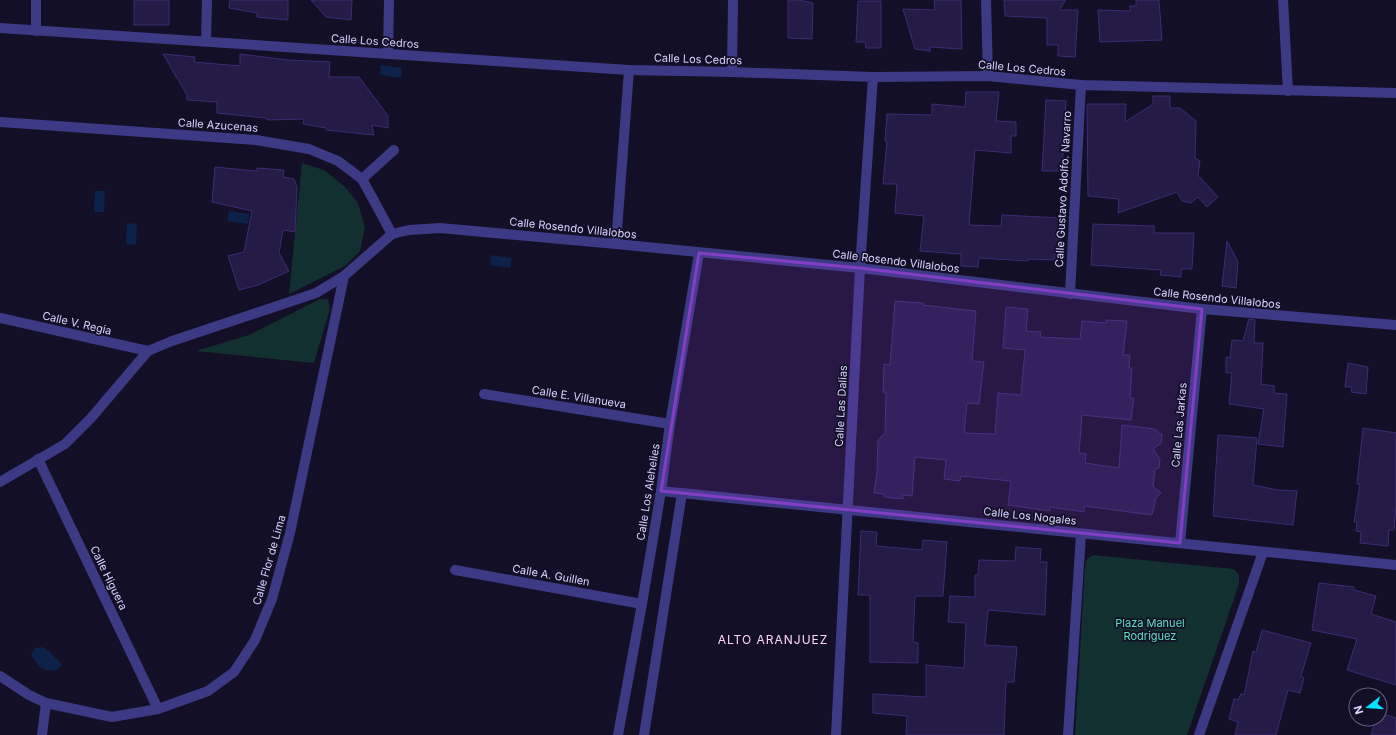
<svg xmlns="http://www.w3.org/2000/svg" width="1396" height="735" font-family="Inter,sans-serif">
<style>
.green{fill:#12302f}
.water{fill:#0c2248}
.building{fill:#241b47;stroke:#3b2d73}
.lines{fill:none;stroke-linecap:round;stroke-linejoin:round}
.minor{stroke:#3d3a85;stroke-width:10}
.tertiary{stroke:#3d3a85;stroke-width:10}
.marked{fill:#843dc5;fill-opacity:0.2;stroke:#843dc5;stroke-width:3;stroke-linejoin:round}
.labels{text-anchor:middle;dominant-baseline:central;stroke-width:3.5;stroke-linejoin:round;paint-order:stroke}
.street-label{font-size:11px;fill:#d9d4ff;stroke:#130f26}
.park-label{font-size:11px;fill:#5fe0c0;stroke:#130f26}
.neighbourhood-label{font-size:12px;letter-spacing:1px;fill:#ffd6f0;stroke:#130f26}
</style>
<rect width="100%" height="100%" fill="#130f26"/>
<!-- green -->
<g class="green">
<path d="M 302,163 L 324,170 L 345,187 L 358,203 L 365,227 L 360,251 L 345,266 L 289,294 Z"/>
<path d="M 320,299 L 328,299 L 330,309 L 314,363 L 196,351 L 249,335 Z"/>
<path d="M 1093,555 L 1234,569 L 1239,575 L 1239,584 L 1187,735 L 1075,735 L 1085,567 L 1086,560 Z"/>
</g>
<!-- water -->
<g class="water">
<path d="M 381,65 L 402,68 L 401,78 L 380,75 Z"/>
<path d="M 95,191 L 105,191 L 104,212 L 94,212 Z"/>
<path d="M 229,211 L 249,214 L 248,224 L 227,221 Z"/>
<path d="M 127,223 L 137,224 L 136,245 L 126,244 Z"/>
<path d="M 491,255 L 512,258 L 510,268 L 490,265 Z"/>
<path d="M 42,647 C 50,650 55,658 62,664 L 57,670 C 44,673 38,666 31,655 L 35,648 Z"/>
</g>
<!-- building -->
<g class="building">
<rect x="134" y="0" width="35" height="25"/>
<path d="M 230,0 L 288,0 L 288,20 L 257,17 L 257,13 L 229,8 Z"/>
<path d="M 311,0 L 352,0 L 351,20 L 326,17 Z"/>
<path d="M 788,0 L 799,0 L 813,3 L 812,39 L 788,38 Z"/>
<path d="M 934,0 L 961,0 L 962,49 L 930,47 L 930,51 L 915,49 L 903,9 L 935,10 Z"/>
<path d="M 1004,0 L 1066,0 L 1059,10 L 1078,10 L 1075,57 L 1058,56 L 1058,45 L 1047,45 L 1047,18 L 1005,16 Z"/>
<path d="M 1136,0 L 1159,0 L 1162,40 L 1100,42 L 1098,10 L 1130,11 L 1130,6 L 1136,6 Z"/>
<path d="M 858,1 L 881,1 L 881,48 L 866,48 L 865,42 L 856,42 Z"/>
<path d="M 163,54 L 195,57 L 194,62 L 240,66 L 240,54 L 288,60 L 330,62 L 329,77 L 359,77 L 388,116 L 388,128 L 372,125 L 374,135 L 326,130 L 326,128 L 303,124 L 304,119 L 268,120 L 265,118 L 217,113 L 217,102 L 187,100 L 187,95 Z"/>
<path d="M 966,92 L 999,92 L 996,121 L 1016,122 L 1016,136 L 1011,136 L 1011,153 L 975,150 L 969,225 L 1001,226 L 1002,215 L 1062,218 L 1059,254 L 1055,254 L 1055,260 L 1028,259 L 1028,261 L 979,258 L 978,267 L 961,266 L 961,254 L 920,251 L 924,216 L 895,213 L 897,184 L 883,184 L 887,141 L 885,141 L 887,114 L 932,115 L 932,104 L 965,107 Z"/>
<path d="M 1153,96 L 1170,96 L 1170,108 L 1180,108 L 1196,121 L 1195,158 L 1200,161 L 1198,175 L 1218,197 L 1207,207 L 1198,197 L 1191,203 L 1182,201 L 1177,192 L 1118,213 L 1119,199 L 1088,196 L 1087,104 L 1126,104 L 1125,122 L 1153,104 Z"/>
<path d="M 1046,100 L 1066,101 L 1062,171 L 1042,171 Z"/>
<path d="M 215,167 L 257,171 L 257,168 L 284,170 L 283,177 L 294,179 L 297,187 L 295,232 L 283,230 L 279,253 L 289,271 L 258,285 L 239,290 L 228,256 L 244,252 L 252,211 L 212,202 Z"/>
<path d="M 1093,224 L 1154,226 L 1154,233 L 1194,233 L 1192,269 L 1181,269 L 1181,277 L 1160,275 L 1161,270 L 1091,265 Z"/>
<path d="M 1227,241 L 1238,262 L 1236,288 L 1222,286 Z"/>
<path d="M 895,301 L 923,303 L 923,305 L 976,311 L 972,361 L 984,362 L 979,404 L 967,403 L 964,433 L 995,434 L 998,393 L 1021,395 L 1025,350 L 1003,348 L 1006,307 L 1028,309 L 1026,331 L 1041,332 L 1040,337 L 1080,339 L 1082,321 L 1106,323 L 1106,320 L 1127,321 L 1123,355 L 1130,355 L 1129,368 L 1132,368 L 1130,398 L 1134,398 L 1131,420 L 1082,415 L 1079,453 L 1086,454 L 1085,463 L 1119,468 L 1122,425 L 1155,429 L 1162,435 L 1161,443 L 1153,449 L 1160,459 L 1159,468 L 1155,469 L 1153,486 L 1161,493 L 1156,498 L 1152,515 L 1084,506 L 1084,512 L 1050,507 L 1050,511 L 1008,505 L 1011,481 L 961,476 L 960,481 L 944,479 L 946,460 L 915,457 L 912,496 L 903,495 L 903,499 L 884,497 L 884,494 L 874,493 L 877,471 L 878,440 L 885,433 L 886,392 L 883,392 L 884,364 L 890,365 Z"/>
<path d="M 1249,319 L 1255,320 L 1254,343 L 1263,343 L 1261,384 L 1274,386 L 1274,393 L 1287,394 L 1283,447 L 1258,444 L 1264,409 L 1229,404 L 1232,373 L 1226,373 L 1226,357 L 1230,358 L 1232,340 L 1243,341 Z"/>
<path d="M 1348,363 L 1368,367 L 1366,394 L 1351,392 L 1352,387 L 1345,387 Z"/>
<path d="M 1363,428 L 1396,433 L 1396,504 L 1394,530 L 1389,530 L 1388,546 L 1360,543 L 1361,532 L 1356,531 L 1357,522 L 1354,522 L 1360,484 L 1357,484 Z"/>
<path d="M 1218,435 L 1257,438 L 1253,485 L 1278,490 L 1297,491 L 1293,525 L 1213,516 Z"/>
<path d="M 861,531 L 877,532 L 876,546 L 922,550 L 923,540 L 947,542 L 943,596 L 915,596 L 913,642 L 918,643 L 918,663 L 870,662 L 870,595 L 858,595 Z"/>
<path d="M 1016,547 L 1041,549 L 1040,562 L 1047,562 L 1045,615 L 988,610 L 985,645 L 1017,647 L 1014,682 L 1006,682 L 1004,735 L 906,735 L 907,716 L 873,713 L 873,694 L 926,697 L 926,665 L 964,668 L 966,623 L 948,622 L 950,596 L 975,597 L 975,575 L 978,575 L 979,560 L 1015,561 Z"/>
<path d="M 1319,583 L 1354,587 L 1354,590 L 1376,596 L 1371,614 L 1396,622 L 1396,685 L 1347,670 L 1357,639 L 1312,630 Z"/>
<path d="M 1262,630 L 1311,643 L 1301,676 L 1304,678 L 1300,693 L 1288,690 L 1276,735 L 1235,735 L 1238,722 L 1229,719 L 1234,699 L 1238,700 L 1241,694 L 1244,695 L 1253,651 L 1256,652 Z"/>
<path d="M 1380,713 L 1396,718 L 1396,735 L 1371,735 L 1376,719 L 1380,719 Z"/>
</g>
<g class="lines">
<!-- minor -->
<g class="minor">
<path d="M 986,0 L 988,76"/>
<path d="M 1283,0 L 1288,91"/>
<path d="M 0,28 L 629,70 L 732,72"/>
<path d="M 36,31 L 36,0"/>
<path d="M 206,41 L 207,0"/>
<path d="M 388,54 L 389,0"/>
<path d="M 873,77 L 988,76 L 1081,85 L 1396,93"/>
<path d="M 0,122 L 256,140 L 309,149 L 338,161 L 362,179 L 392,234"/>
<path d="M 362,179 L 394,150"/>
<path d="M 616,244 L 629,70"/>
<path d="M 1070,294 L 1081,85"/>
<path d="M 0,318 L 148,351"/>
<path d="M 484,394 L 670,424"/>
<path d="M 38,459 L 158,709"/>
<path d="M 0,482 L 65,444 L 91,418 L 148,351 L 172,341 L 316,293 L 344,276 L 392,234 L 409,230 L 440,228 L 616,244 L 860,268 L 1202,309 L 1396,325"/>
<path d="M 661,491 L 1396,565"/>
<path d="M 1180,543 L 1202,309"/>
<path d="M 455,570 L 642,604"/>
<path d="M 0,676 L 29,695 L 46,703 L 112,717 L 158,709 L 208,691 L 234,672 L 255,640 L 272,599 L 290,533 L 344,276"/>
<path d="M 42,735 L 46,703"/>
<path d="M 618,735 L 642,604 L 661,491 L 670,424 L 699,253"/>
<path d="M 644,735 L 682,493"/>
<path d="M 1068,735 L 1081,534"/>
<path d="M 1199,735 L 1263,552"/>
</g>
<!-- tertiary -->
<path class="tertiary" d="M 733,0 L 732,72 L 873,77 L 860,268 L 836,735"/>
</g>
<!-- marked area -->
<path class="marked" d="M 699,253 L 860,268 L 1202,309 L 1180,543 L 661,491 Z"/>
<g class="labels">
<!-- street labels -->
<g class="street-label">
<text transform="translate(375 41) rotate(4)">Calle Los Cedros</text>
<text transform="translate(698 59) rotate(2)">Calle Los Cedros</text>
<text transform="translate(1022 68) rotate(5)">Calle Los Cedros</text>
<text transform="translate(218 125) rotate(4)">Calle Azucenas</text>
<text transform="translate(1063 189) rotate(-87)">Calle Gustavo Adolfo. Navarro</text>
<text transform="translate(573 228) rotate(6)">Calle Rosendo Villalobos</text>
<text transform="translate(896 261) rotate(7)">Calle Rosendo Villalobos</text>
<text transform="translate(1217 298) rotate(6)">Calle Rosendo Villalobos</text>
<text transform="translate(77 323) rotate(13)">Calle V. Regia</text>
<text transform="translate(579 397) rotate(9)">Calle E. Villanueva</text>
<text transform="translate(841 406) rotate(-87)">Calle Las Dalias</text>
<text transform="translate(1179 425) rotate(-85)">Calle Las Jarkas</text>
<text transform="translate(648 492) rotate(-81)">Calle Los Alehelies</text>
<text transform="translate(1030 516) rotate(6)">Calle Los Nogales</text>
<text transform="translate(269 560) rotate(-74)">Calle Flor de Lima</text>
<text transform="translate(551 575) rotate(10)">Calle A. Guillen</text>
<text transform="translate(109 578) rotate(64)">Calle Higuera</text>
</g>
<!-- park labels -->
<g class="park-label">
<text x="1150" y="623">Plaza Manuel<tspan x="1150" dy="13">Rodriguez</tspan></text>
</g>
<!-- neighbourhood labels -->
<g class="neighbourhood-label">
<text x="773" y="639">ALTO ARANJUEZ</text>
</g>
</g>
<!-- north arrow -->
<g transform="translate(1368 707) rotate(253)"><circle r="19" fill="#130f26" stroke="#625e7d"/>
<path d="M0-3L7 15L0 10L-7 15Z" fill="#00e5ff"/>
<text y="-6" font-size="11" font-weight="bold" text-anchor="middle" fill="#d9d4ff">N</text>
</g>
</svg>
